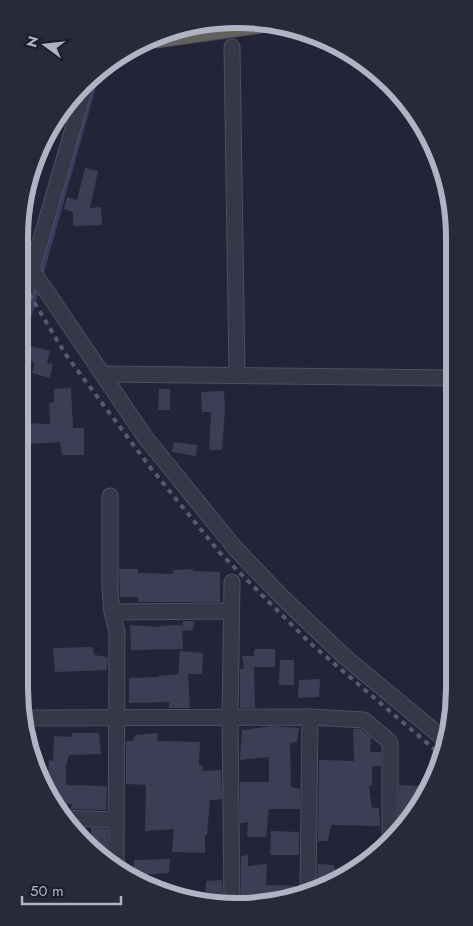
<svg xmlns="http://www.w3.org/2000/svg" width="473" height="926" font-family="Jost,sans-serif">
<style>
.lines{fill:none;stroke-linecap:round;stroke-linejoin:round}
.stream{stroke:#393c60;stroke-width:4}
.building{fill:#3d3e55}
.minor-casing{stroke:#4e4f60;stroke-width:17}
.trunk-casing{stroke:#3e3f50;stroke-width:27}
.minor{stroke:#363748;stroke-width:15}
.trunk{stroke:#61625e;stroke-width:25}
.rail{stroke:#585a6f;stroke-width:4;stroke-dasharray:5 5;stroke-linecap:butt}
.rim{fill:none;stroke:#b1b2c4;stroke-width:6}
</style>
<rect width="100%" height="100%" fill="#232438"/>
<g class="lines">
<!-- stream -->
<g class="stream">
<path d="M 41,276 L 99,69"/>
<path d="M 19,356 L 38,286"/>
</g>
</g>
<!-- building -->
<g class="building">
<path d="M 85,168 L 98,171 L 90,208 L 101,207 L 102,225 L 73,226 L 73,212 L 64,209 L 67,197 L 77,200 Z"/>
<path d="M 31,346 L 50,351 L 47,363 L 53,364 L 50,378 L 32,373 L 35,363 L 28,360 Z"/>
<path d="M 71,388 L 73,428 L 84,428 L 84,455 L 62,455 L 60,442 L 30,444 L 30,449 L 19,449 L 19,423 L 50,424 L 49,403 L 54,402 L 54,389 Z"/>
<path d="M 159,389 L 170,389 L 170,410 L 158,410 Z"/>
<path d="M 224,391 L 225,411 L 222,450 L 209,450 L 211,412 L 202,412 L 201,392 Z"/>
<path d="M 174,442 L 197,445 L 196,456 L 172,452 Z"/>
<path d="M 119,569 L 138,569 L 138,573 L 173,574 L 173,570 L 193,569 L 193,571 L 220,572 L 220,602 L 138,602 L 138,597 L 120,597 Z"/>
<path d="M 183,621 L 194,621 L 193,630 L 182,631 Z"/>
<path d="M 130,625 L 159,627 L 159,626 L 182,625 L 183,649 L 131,650 Z"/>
<path d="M 93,647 L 94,655 L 108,657 L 107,670 L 55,672 L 53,648 Z"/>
<path d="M 254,649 L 275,649 L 275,667 L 254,667 L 255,708 L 240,708 L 240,669 L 244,669 L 242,656 L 254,656 Z"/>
<path d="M 180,651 L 203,653 L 202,674 L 188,674 L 190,708 L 169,708 L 169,702 L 129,703 L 129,678 L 158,677 L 158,676 L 178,674 Z"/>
<path d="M 280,660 L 294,660 L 294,685 L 279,685 Z"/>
<path d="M 320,679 L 319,697 L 298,698 L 299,680 Z"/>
<path d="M 273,726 L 299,728 L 297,742 L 290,743 L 291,787 L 300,789 L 300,809 L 269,809 L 266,837 L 247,837 L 248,822 L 240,823 L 240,782 L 269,782 L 269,757 L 240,760 L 242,730 Z"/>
<path d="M 353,729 L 360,729 L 371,738 L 370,752 L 381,752 L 381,766 L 372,766 L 372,785 L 369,786 L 372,808 L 379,808 L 380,826 L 331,825 L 328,841 L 318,841 L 319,760 L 354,761 Z"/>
<path d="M 72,733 L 99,733 L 101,754 L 69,755 L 66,765 L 66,785 L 107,786 L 106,810 L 71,809 L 72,804 L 55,805 L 47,790 L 49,760 L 53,761 L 54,736 L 71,737 Z"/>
<path d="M 158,733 L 157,741 L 200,742 L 199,765 L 202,765 L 203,771 L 221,770 L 222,799 L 210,800 L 207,835 L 205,835 L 205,853 L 172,852 L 174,829 L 145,831 L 146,785 L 126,784 L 126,741 L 133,741 L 135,735 Z"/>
<path d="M 399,785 L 431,786 L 409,818 L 399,817 Z"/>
<path d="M 91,828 L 107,829 L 107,860 L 91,846 Z"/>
<path d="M 271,831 L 299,832 L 299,855 L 270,855 Z"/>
<path d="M 248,855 L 248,866 L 267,864 L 266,885 L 299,886 L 299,895 L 265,905 L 241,905 L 241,856 Z"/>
<path d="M 170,859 L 169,873 L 133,875 L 134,860 Z"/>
<path d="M 318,864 L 334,865 L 336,882 L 317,889 Z"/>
<path d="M 222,880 L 223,894 L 206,893 L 206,881 Z"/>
</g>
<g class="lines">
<defs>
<g id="minor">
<path d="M 232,47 L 237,374"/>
<path d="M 32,270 L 145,437 L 235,548 L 281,596 L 345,657 L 444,739"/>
<path d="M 19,315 L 87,80"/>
<path d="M 104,374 L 453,378"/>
<path d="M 110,496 L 110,590 L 112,612"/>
<path d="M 23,718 L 310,717 L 364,720 L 390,742 L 390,844"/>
<path d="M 61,818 L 116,820"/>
<path d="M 116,868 L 117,632 L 112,612 L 231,611"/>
<path d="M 308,892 L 310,717"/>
<path d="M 232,904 L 230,718 L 232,582"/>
</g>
<path id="trunk" d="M 158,35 L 257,21"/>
</defs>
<!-- minor casing -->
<use href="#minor" class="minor-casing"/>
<!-- trunk casing -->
<use href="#trunk" class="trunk-casing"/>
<!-- minor -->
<use href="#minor" class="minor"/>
<!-- trunk -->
<use href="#trunk" class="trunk"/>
<!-- rail -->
<path class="rail" d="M 19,277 L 66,355 L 150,467 L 220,553 L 309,642 L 440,754"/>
</g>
<!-- crop -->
<path d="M0 0H473V926H0ZM237 28H237A209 209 0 0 1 446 237V689A209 209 0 0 1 237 898H237A209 209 0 0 1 28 689V237A209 209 0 0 1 237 28Z" fill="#282939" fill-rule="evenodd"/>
<path class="rim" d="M237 28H237A209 209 0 0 1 446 237V689A209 209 0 0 1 237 898H237A209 209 0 0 1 28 689V237A209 209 0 0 1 237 28Z"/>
<!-- north arrow -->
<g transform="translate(45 45) rotate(285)" stroke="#1c1d2d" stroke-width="4" paint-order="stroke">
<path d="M0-4L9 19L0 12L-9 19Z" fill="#b1b2c4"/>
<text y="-8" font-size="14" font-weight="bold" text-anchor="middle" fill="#b1b2c4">N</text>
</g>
<!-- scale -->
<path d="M22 896v8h99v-8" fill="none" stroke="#b1b2c4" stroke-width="2.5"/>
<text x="30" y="896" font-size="15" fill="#b1b2c4" stroke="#1c1d2d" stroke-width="4" paint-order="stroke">50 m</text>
</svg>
